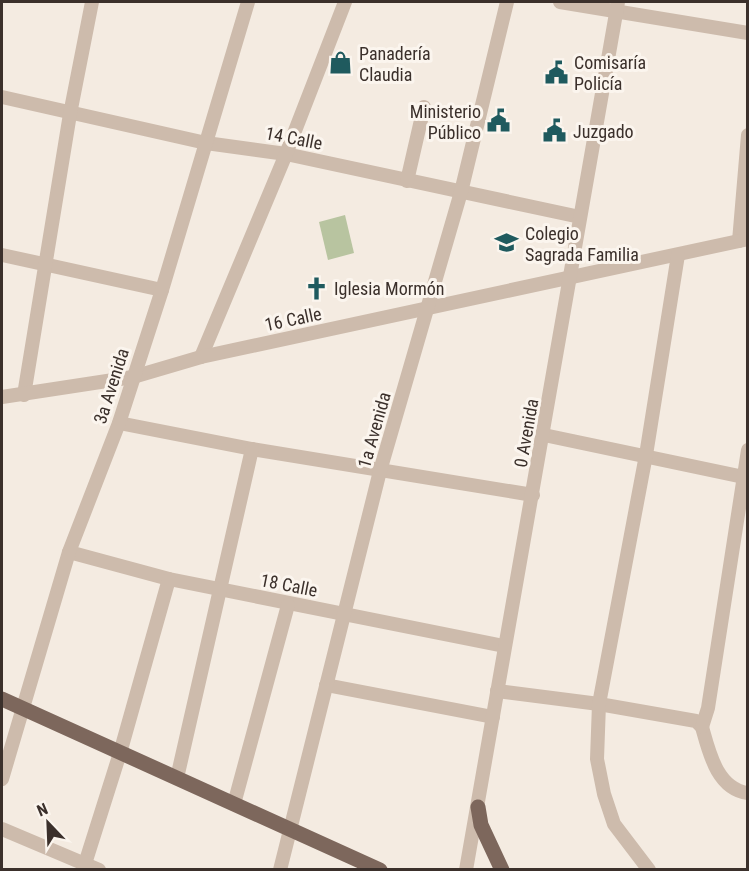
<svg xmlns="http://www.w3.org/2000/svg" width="749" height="871" font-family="'Roboto Condensed',sans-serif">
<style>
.green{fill:#b8c4a0}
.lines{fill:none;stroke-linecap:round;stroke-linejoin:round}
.minor{stroke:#cdbbac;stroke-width:14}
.major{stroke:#7d675c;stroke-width:15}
.labels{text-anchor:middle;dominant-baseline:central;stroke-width:6;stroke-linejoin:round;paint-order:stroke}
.poi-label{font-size:18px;fill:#3b302b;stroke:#fbf5ee;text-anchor:start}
.street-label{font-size:18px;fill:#3b302b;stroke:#fbf5ee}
</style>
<rect width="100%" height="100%" fill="#f4ebe1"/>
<!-- green -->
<path class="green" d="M 345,215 L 354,253 L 328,260 L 319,222 Z"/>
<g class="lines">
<!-- minor -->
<g class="minor">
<path d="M 560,2 L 748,33"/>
<path d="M 2,97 L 206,143 L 286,154 L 580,217"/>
<path d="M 407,181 L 424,107"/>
<path d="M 739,241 L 748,135"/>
<path d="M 2,255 L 162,290"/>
<path d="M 201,357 L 286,154 L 345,2"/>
<path d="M 24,395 L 70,114 L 92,2"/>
<path d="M 2,397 L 133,377 L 201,357 L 748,239"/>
<path d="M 119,423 L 252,449 L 533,495"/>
<path d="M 544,435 L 748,478"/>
<path d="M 69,552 L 169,579 L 504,646"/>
<path d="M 326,685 L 493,717"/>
<path d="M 497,691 L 599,704 L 696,721 L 702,727 C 709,752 717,789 748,793"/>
<path d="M 702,727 L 708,708 L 748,450"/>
<path d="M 177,778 L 252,449"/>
<path d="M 2,779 L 69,552 L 119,423 L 162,290 L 248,2"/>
<path d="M 234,804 L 288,605"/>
<path d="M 2,829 L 99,870"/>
<path d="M 83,870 L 120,753 L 169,579"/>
<path d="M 280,870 L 380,471 L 461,192 L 507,2"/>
<path d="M 466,870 L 618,2"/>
<path d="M 649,870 L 614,824 L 604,794 L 597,759 L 599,704 L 646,455 L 678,255"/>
</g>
<!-- major -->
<g class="major">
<path d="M 2,699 L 380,870"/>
<path d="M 478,807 L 481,825 L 502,870"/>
</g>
</g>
<!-- icons -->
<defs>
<symbol id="shop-bare" viewBox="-9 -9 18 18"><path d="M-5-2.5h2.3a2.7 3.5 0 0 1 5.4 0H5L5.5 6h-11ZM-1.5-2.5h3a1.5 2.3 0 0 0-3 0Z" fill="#1f5a5e" stroke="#fbf5ee" stroke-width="2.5" paint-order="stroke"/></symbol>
<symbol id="civic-bare" viewBox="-9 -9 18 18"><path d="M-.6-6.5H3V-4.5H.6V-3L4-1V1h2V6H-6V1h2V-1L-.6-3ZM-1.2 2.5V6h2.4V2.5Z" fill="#1f5a5e" stroke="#fbf5ee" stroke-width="2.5" paint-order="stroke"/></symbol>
<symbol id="school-bare" viewBox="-9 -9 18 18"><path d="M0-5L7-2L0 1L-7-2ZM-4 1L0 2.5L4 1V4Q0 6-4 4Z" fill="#1f5a5e" stroke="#fbf5ee" stroke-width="2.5" paint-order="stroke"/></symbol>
<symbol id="church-bare" viewBox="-9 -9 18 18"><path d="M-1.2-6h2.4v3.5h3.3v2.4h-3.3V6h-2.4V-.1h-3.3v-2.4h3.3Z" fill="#1f5a5e" stroke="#fbf5ee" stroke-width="2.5" paint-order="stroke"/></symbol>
</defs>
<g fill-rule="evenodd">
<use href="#shop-bare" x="324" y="46" width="33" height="33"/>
<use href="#civic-bare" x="540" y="56" width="33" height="33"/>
<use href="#civic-bare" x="482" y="104" width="33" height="33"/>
<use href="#civic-bare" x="538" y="114" width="33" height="33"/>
<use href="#school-bare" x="490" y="226" width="33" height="33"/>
<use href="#church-bare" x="300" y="272" width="33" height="33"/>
</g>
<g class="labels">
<!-- poi labels -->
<g class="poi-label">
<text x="359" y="53">Panadería<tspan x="359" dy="21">Claudia</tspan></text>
<text x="574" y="62">Comisaría<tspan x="574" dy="21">Policía</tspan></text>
<text x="481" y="111" text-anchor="end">Ministerio<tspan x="481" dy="21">Público</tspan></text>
<text x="573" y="131">Juzgado</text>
<text x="525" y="233">Colegio<tspan x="525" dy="21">Sagrada Familia</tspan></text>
<text x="334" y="288">Iglesia Mormón</text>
</g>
<!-- street labels -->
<g class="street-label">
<text transform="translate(294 138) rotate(11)">14 Calle</text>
<text transform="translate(293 319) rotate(-12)">16 Calle</text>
<text transform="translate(111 386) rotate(-72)">3a Avenida</text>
<text transform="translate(374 430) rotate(-74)">1a Avenida</text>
<text transform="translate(526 433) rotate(-80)">0 Avenida</text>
<text transform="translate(289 585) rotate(11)">18 Calle</text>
</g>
</g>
<!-- border -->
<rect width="749" height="871" fill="none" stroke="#3b302b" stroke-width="6"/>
<!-- north arrow -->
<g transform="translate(48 823) rotate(337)" stroke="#fbf5ee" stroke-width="4.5" paint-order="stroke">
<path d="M0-4.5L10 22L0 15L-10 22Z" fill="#3b302b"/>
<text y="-9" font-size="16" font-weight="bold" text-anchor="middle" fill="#3b302b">N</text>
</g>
</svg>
